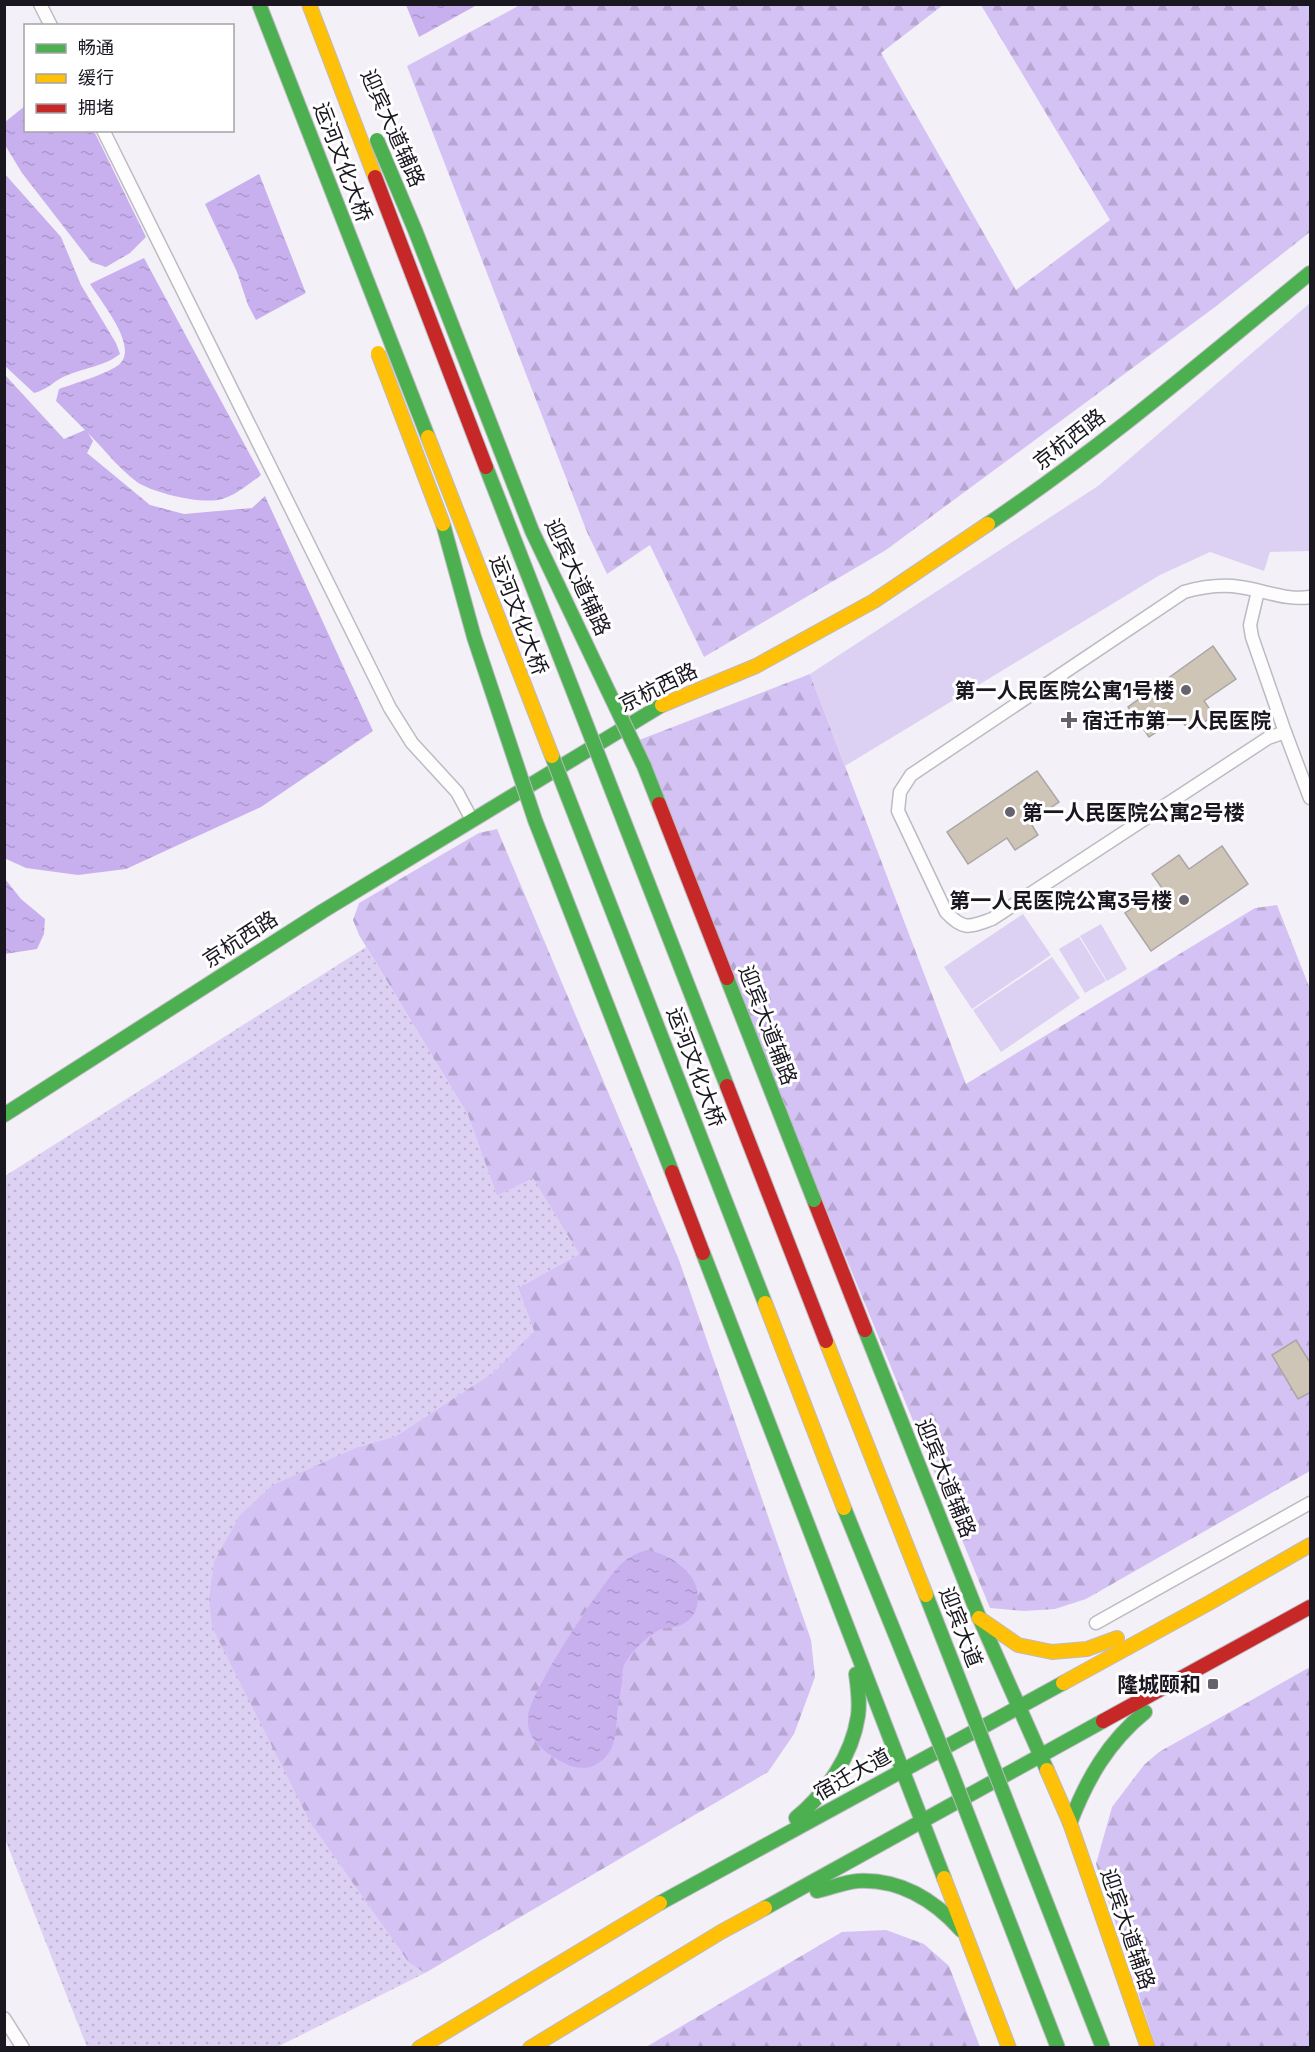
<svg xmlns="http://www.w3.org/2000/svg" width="1315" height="2052" font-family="'Space Grotesk','Noto Sans SC',sans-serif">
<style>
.grass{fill:url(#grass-dots)}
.forest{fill:url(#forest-firs)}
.garden{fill:#ddd1f3}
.water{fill:url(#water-ripples)}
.pier{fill:#f3f0f8}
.building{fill:#cfc5b6;stroke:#aaa6a6;stroke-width:1.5}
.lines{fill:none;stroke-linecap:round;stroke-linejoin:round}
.lane-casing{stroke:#bdbac2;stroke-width:15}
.fast-casing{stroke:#bdbac2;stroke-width:16}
.slow-casing{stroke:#bdbac2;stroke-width:16}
.jam-casing{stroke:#bdbac2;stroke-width:16}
.lane{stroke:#fdfdfe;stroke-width:12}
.fast{stroke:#4caf50;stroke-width:14}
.slow{stroke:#ffc107;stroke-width:14}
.jam{stroke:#c62828;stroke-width:14}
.fast-bridge-casing{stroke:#bdbac2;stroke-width:16;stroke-linecap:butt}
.slow-bridge-casing{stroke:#bdbac2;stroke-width:16;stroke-linecap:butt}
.jam-bridge-casing{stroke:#bdbac2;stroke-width:16;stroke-linecap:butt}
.fast-bridge{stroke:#4caf50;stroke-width:14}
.slow-bridge{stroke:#ffc107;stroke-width:14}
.jam-bridge{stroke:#c62828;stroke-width:14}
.poi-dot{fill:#67636c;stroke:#fff;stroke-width:2}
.labels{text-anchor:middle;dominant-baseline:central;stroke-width:6;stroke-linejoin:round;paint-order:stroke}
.street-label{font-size:21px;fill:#1b1721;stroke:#fff}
.poi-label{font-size:21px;font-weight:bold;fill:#1b1721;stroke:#fff;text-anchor:end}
</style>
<defs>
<pattern id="grass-dots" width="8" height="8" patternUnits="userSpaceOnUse" patternTransform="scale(1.5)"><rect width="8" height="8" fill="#ddd1f3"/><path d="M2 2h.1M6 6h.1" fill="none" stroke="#bdb3d0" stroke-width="1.8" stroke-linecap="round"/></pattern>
<pattern id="forest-firs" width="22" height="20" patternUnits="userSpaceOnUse" patternTransform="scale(1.5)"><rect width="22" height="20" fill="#d5c2f4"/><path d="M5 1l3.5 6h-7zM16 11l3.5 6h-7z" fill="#b6a6d1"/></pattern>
<pattern id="water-ripples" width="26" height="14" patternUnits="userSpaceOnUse" patternTransform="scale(1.5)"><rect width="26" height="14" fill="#c8b0ee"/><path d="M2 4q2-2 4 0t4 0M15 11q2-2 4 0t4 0" fill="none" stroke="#ab97cc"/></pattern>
</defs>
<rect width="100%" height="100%" fill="#f3f0f8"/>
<!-- grass -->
<path class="grass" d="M 366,947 L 468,1115 L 497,1196 L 533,1177 L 579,1254 L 518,1288 L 534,1331 L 494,1372 L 396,1436 L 358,1447 L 310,1821 L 409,1963 L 425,1973 L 277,2047 L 87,2047 L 5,1839 L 5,1176 Z"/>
<!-- forest -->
<g class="forest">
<path d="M 520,5 L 943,5 L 881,53 L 1016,290 L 1110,220 L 981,5 L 1310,5 L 1310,232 L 1215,307 L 886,550 L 704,657 L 650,545 L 607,574 L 587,532 L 407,66 Z"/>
<path d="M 810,674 L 966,1084 L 1255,908 L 1277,905 L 1310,989 L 1310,1471 L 1086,1599 L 1055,1609 L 1024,1611 L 990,1608 L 634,742 Z"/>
<path d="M 497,829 L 679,1260 L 811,1640 L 815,1677 L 794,1734 L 768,1772 L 425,1973 L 409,1963 L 310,1822 L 212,1627 L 209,1599 L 214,1562 L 240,1515 L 273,1485 L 358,1447 L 396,1436 L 494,1372 L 534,1331 L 518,1288 L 579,1254 L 533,1178 L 497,1196 L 468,1115 L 359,935 L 353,920 L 359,903 L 479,833 Z"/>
<path d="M 1310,1667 L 1310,2047 L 1156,2047 L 1096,1864 L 1112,1807 L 1144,1765 L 1159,1752 Z"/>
<path d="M 886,1930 L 924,1944 L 949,1966 L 980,2047 L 646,2047 L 842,1932 Z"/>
</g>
<!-- garden -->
<g class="garden">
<path d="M 1310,303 L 1310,551 L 1270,552 L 1264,571 L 1210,552 L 1160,575 L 845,766 L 810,674 L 1098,486 Z"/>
<path d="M 1023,914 L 1051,955 L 972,1009 L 944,967 Z"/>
<path d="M 1101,924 L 1127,969 L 1107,981 L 1080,936 Z"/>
<path d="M 1079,937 L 1106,981 L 1085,993 L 1059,949 Z"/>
<path d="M 1052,957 L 1080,998 L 1001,1052 L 973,1010 Z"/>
</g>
<!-- water -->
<g class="water">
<path d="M 406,5 L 477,5 L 419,37 Z"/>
<path d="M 25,106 L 26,130 L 94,131 L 146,237 L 130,253 L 106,267 L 91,262 L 22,173 L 5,145 L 5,122 Z"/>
<path d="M 342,128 L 315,288 L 256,320 L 248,305 L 237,272 L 205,204 Z"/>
<path d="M 4,173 L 61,237 L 81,285 L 116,343 L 120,354 C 104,367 82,368 63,377 C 52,383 46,390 34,393 L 5,366 Z"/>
<path d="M 144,258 L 261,475 C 249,484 236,495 222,499 C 203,505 153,493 137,482 C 119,469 104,449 88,433 L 93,441 L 87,453 L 150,505 L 184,514 L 252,508 L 265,496 L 373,731 L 261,807 L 126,869 L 78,875 L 26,868 L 4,858 L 5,375 L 64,439 L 85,430 L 56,401 L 59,389 C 75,383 104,375 117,366 C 142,350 101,302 90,284 Z"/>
<path d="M 5,879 L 21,899 L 45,919 L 44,934 L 37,949 L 5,954 Z"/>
<path d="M 647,1550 C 666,1554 681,1562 692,1578 C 702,1594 700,1617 681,1625 C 675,1628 666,1627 659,1630 C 646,1637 631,1652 624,1665 C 622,1670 622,1678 622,1683 C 620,1694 618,1704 617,1715 C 616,1735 615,1755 595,1765 C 586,1770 573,1768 564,1763 C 546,1754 525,1739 528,1716 C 531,1690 600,1586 620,1565 C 628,1557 637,1553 647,1550 Z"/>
</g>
<!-- pier -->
<g class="pier">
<path d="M 232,4 L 303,4 L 328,53 L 235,112 L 232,105 L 232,26 L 221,25 L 216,15 Z"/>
<path d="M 340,125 L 345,127 L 386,261 L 307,296 L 258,171 Z"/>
</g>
<!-- building -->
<g class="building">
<path d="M 1213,646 L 1236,679 L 1204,701 L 1214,715 L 1190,732 L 1179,717 L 1149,737 L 1128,707 Z"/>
<path d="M 1037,771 L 1059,802 L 1030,822 L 1038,835 L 1015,850 L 1007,838 L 968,864 L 947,832 Z"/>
<path d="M 1222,846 L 1248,884 L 1151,951 L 1125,913 L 1162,888 L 1152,874 L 1179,855 L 1189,869 Z"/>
<path d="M 1296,1340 L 1311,1364 L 1311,1392 L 1298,1399 L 1272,1355 Z"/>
</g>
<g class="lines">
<defs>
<g id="lane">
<path d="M 40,4 L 51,26"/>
<path d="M 103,130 L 390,708 L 412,743 L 457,792 L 471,818"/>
<path d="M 1258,591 L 1250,625 L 1252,637 L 1285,732 L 1310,798"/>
<path d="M 1285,732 L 1268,738 L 992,919 C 969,927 964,931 946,912 L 898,811 L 900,792 L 911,775 L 1184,592 C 1202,587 1221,584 1240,587 C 1263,590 1287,601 1310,597"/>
<path d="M 1096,1623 L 1310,1503"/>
<path d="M 4,2018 L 23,2048"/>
</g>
<g id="fast">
<path d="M 988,524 C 1101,448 1205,359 1310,273"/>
<path d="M 4,1115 L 323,911 L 662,705"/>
<path d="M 703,1253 L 944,1878"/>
<path d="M 865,1330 L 979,1617 L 1047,1770"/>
<path d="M 796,1818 C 826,1793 852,1756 858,1716 C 860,1702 858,1688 856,1674"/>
<path d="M 1070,1823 C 1087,1779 1108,1742 1145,1712"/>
<path d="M 817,1891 C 831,1888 844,1882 858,1881 C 900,1879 934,1900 961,1930"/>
<path d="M 660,1903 L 1063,1683"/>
<path d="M 765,1908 L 1103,1721"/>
</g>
<g id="slow">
<path d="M 662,705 L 756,666 L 874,601 L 988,524"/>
<path d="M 979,1618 L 1018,1645 L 1052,1652 L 1087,1649 L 1117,1638"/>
<path d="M 1063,1683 L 1209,1603 L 1310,1545"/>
<path d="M 1047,1770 L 1070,1823 L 1148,2048"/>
<path d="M 944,1878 L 1009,2048"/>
<path d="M 419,2048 L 660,1903"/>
<path d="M 530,2048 L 721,1932 L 765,1908"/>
</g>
<g id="jam">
<path d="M 814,1200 L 865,1330"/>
<path d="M 1103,1721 L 1310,1607"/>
</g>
</defs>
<!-- lane casing -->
<use href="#lane" class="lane-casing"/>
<!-- fast casing -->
<use href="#fast" class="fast-casing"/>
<!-- slow casing -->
<use href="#slow" class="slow-casing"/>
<!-- jam casing -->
<use href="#jam" class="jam-casing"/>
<!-- lane -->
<use href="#lane" class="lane"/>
<!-- fast -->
<use href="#fast" class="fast"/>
<!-- slow -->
<use href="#slow" class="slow"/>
<!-- jam -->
<use href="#jam" class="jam"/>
<defs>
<g id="fast-bridge">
<path d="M 259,4 L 428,437"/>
<path d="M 377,140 L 415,230 L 532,531 L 644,766 L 659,804"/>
<path d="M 486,467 L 727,1086"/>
<path d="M 443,524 L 474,637 L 535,820 L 672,1172"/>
<path d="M 552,756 L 765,1303"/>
<path d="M 727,978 L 814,1200"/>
<path d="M 844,1508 L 950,1769 L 1058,2048"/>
<path d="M 926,1595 L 1103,2048"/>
</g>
<g id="slow-bridge">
<path d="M 309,4 L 375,177"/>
<path d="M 378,353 L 443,524"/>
<path d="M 428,437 L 552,756"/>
<path d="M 765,1303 L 844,1508"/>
<path d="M 826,1341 L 926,1595"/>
</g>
<g id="jam-bridge">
<path d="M 375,177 L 486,467"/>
<path d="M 659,804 L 727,978"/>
<path d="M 727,1086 L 826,1341"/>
<path d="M 672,1172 L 703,1253"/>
</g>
</defs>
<!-- fast-bridge casing -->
<use href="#fast-bridge" class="fast-bridge-casing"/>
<!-- slow-bridge casing -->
<use href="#slow-bridge" class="slow-bridge-casing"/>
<!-- jam-bridge casing -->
<use href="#jam-bridge" class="jam-bridge-casing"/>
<!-- fast-bridge -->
<use href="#fast-bridge" class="fast-bridge"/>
<!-- slow-bridge -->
<use href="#slow-bridge" class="slow-bridge"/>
<!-- jam-bridge -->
<use href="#jam-bridge" class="jam-bridge"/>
</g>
<!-- markers -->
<g class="poi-dot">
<circle cx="1186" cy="690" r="6"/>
<path d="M1066 711h6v6h6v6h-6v6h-6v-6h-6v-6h6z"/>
<circle cx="1010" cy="812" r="6"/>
<circle cx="1184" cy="900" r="6"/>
<rect x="1207" y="1678" width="12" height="12" rx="3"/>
</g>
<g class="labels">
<!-- street labels -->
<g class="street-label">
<text transform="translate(393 128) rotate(66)">迎宾大道辅路</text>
<text transform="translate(343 162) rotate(69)">运河文化大桥</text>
<text transform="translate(1069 439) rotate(-38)">京杭西路</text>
<text transform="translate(578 577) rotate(65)">迎宾大道辅路</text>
<text transform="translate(519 615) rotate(69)">运河文化大桥</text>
<text transform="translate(658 687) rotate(-26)">京杭西路</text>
<text transform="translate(240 939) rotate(-33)">京杭西路</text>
<text transform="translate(768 1025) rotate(69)">迎宾大道辅路</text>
<text transform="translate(696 1067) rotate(69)">运河文化大桥</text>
<text transform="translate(946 1478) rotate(68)">迎宾大道辅路</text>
<text transform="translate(961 1627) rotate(69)">迎宾大道</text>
<text transform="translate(852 1774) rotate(-29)">宿迁大道</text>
<text transform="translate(1128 1929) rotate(71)">迎宾大道辅路</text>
</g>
<!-- poi labels -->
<g class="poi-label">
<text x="1174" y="690">第一人民医院公寓1号楼</text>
<text x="1082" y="720" text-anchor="start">宿迁市第一人民医院</text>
<text x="1022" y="812" text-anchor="start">第一人民医院公寓2号楼</text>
<text x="1172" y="900">第一人民医院公寓3号楼</text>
<text x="1201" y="1684">隆城颐和</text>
</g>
</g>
<!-- border -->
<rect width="1315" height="2052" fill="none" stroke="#1b1721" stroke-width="12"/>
<!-- legend -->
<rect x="24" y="24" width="210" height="108" fill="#ffffff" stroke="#a4a2a6" stroke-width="1.5"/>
<rect x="36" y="44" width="30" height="9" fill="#4caf50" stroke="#a4a2a6" stroke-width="1.5"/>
<text x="78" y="54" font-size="18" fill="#1b1721">畅通</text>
<rect x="36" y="74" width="30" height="9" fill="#ffc107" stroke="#a4a2a6" stroke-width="1.5"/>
<text x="78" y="84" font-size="18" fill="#1b1721">缓行</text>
<rect x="36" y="104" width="30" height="9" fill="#c62828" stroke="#a4a2a6" stroke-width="1.5"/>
<text x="78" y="114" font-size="18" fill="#1b1721">拥堵</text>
</svg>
